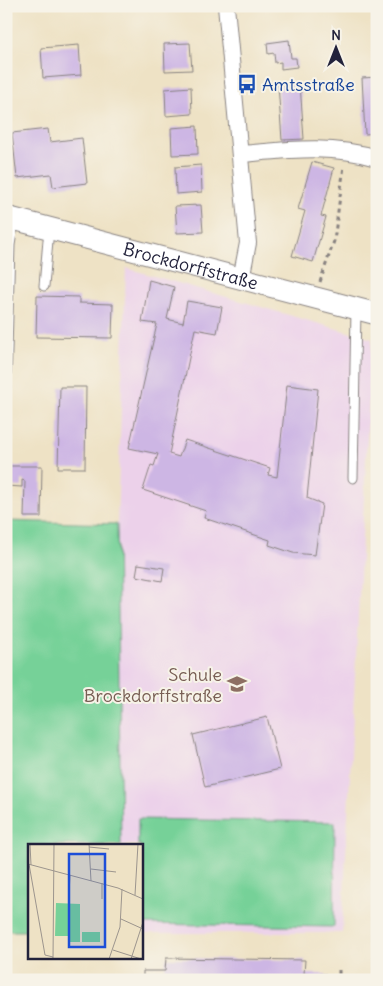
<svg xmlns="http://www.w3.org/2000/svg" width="383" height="986" font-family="Delius,sans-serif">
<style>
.built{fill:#ecd1ea}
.green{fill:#76d198;stroke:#4c7a6a}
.building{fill:#cdb6e4}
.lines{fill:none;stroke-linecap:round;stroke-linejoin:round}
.service-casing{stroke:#888280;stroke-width:11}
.minor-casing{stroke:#888280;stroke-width:18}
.tertiary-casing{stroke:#888280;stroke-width:23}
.path{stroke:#888280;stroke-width:3;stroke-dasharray:4 4;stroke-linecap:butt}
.service{stroke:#fff;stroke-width:9}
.minor{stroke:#fff;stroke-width:16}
.tertiary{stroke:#fff;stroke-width:21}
.labels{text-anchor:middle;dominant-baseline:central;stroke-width:4;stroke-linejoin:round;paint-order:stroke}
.transit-label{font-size:18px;fill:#164399;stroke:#f7f3e8;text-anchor:start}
.street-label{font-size:18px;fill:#22223b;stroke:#f7f3e8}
.education-label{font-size:18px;fill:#785e54;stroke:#f7f3e8;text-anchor:end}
.inset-road{fill:none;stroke:#9c958e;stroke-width:1}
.view{fill:#1d4ed8;fill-opacity:0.15;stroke:#1d4ed8;stroke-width:2.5}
.inset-edge{fill:none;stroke:#22223b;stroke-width:2.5}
</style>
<rect width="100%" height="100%" fill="#f7f3e8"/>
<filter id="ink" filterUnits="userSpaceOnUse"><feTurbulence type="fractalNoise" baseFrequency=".02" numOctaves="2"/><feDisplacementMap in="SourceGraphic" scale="10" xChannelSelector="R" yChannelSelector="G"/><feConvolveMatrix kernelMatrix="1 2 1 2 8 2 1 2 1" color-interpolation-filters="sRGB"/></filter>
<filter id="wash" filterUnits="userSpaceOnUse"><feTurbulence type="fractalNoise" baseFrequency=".0096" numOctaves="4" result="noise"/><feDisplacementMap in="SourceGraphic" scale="20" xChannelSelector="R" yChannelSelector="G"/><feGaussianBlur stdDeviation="1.12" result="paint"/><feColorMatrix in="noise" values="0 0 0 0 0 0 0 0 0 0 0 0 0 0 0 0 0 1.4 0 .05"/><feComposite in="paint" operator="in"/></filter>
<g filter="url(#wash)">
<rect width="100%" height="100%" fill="#eee2c5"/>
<!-- built -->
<path class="built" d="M 126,268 L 372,339 L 342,933 L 141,933 L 141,845 L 121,845 L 117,524 Z"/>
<!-- green -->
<g class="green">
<path d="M 6,521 L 117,524 L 121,845 L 29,845 L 29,931 L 6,931 Z"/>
<path d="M 138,819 L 335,822 L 334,927 L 141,924 L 141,845 L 138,845 Z"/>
</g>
<g id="blocks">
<!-- building -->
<g class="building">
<path d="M 343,6 L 377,6 L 377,9 L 343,10 Z"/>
<path d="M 289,40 L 291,58 L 296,58 L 297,67 L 281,69 L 281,62 L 275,63 L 274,53 L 268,54 L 267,43 Z"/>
<path d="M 190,43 L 192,70 L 165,71 L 164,44 Z"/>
<path d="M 79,45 L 81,75 L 43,78 L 41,48 Z"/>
<path d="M 377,77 L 377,133 L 365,134 L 362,78 Z"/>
<path d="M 300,84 L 304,139 L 282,140 L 278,85 Z"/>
<path d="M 191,87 L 192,114 L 166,116 L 165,89 Z"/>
<path d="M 197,126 L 198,154 L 172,155 L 171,128 Z"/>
<path d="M 48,129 L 50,142 L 82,138 L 87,183 L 53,187 L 51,174 L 17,178 L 12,133 Z"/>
<path d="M 312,162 L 334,168 L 321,216 L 326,217 L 313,262 L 292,256 L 305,211 L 298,209 Z"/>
<path d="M 201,165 L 202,192 L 176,194 L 175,167 Z"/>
<path d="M 201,205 L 203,232 L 177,233 L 175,206 Z"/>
<path d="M 149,280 L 174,287 L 167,319 L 183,323 L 187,301 L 222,307 L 217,333 L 195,329 L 169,454 L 179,457 L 185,440 L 270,468 L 268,475 L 277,477 L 287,385 L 318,389 L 307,498 L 322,504 L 315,555 L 293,553 L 269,545 L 270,540 L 204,518 L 206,511 L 143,490 L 151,465 L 154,466 L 158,454 L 129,448 L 157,324 L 142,322 Z"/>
<path d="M 37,296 L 79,297 L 79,303 L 113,304 L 112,338 L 36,337 Z"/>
<path d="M 60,387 L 86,387 L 85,468 L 58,468 Z"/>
<path d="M 6,466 L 42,466 L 41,517 L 24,517 L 25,481 L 22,480 L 22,487 L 6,486 Z"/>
<path d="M 138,564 L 164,568 L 162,581 L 136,576 Z"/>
<path d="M 267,717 L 280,769 L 205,787 L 193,735 Z"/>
<path d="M 166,958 L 305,960 L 304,974 L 326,974 L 326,980 L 182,978 L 182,980 L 143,980 L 143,971 L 165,971 Z"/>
</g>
</g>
</g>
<g filter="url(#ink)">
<use href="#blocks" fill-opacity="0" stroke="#888280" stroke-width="1"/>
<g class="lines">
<defs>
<g id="service">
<path d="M 44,286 L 49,229"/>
<path d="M 6,385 L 10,245 L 14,220"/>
<path d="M 353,478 L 356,309"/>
</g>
<g id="minor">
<path d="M 226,6 L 248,243 L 241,279"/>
<path d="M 241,154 C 288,150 330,144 377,158"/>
</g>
<g id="tertiary">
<path id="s1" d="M 6,217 L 377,314"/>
</g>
</defs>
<!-- service casing -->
<use href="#service" class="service-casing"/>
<!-- minor casing -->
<use href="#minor" class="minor-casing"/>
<!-- tertiary casing -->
<use href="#tertiary" class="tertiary-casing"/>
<!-- path -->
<g class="path">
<path d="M 320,282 L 334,241 L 344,166"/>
<path d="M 339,970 L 339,980"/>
</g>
<!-- service -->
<use href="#service" class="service"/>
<!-- minor -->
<use href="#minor" class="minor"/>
<!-- tertiary -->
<use href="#tertiary" class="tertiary"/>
</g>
</g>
<!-- icons -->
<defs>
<symbol id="bus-bare" viewBox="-9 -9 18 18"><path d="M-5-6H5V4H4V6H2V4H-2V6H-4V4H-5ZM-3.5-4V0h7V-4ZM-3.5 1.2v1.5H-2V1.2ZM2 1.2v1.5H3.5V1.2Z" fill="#1a4fb4" stroke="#f7f3e8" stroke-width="2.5" paint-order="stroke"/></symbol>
<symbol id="school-bare" viewBox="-9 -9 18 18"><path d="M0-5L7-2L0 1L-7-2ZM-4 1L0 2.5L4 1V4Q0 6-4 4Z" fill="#8d6e63" stroke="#f7f3e8" stroke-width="2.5" paint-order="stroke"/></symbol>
</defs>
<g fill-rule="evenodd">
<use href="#bus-bare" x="233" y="70" width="28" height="28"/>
<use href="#school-bare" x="223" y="670" width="28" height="28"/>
</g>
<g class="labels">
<!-- transit labels -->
<g class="transit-label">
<text x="262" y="84">Amtsstraße</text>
</g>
<!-- street labels -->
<g class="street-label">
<text stroke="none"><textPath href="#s1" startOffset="191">Brockdorffstraße</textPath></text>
</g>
<!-- education labels -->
<g class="education-label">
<text x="222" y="674">Schule<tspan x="222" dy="21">Brockdorffstraße</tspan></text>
</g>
</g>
<!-- overview -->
<g transform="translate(28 844)">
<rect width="115" height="115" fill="#eee2c5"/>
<path d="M 28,59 L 52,60 L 52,98 L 41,98 L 41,92 L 27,92 ZM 54,88 L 72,88 L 72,98 L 54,98 Z" fill="#76d198"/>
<path class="inset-road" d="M 2,0 L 3,21M 61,0 L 63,37M 61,3 L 81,5M 0,20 L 90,44 L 115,55M 1,20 L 17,111 L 25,113M 63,25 L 88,28M 41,50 L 42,31M 107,51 L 110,0M 74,55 L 74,39M 93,75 L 115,85M 85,106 L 113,115M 25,115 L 26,0M 81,115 L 92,83 L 94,45M 103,115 L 115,78"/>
<path class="view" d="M 41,10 L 77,10 L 77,103 L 41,103 Z"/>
<rect width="115" height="115" class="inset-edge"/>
</g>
<!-- margin -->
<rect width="383" height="986" fill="none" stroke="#f7f3e8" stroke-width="25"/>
<!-- north arrow -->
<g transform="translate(336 48)" stroke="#f7f3e8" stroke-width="4" paint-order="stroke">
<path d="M0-4L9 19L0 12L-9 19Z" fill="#22223b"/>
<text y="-8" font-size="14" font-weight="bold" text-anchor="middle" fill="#22223b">N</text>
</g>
</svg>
